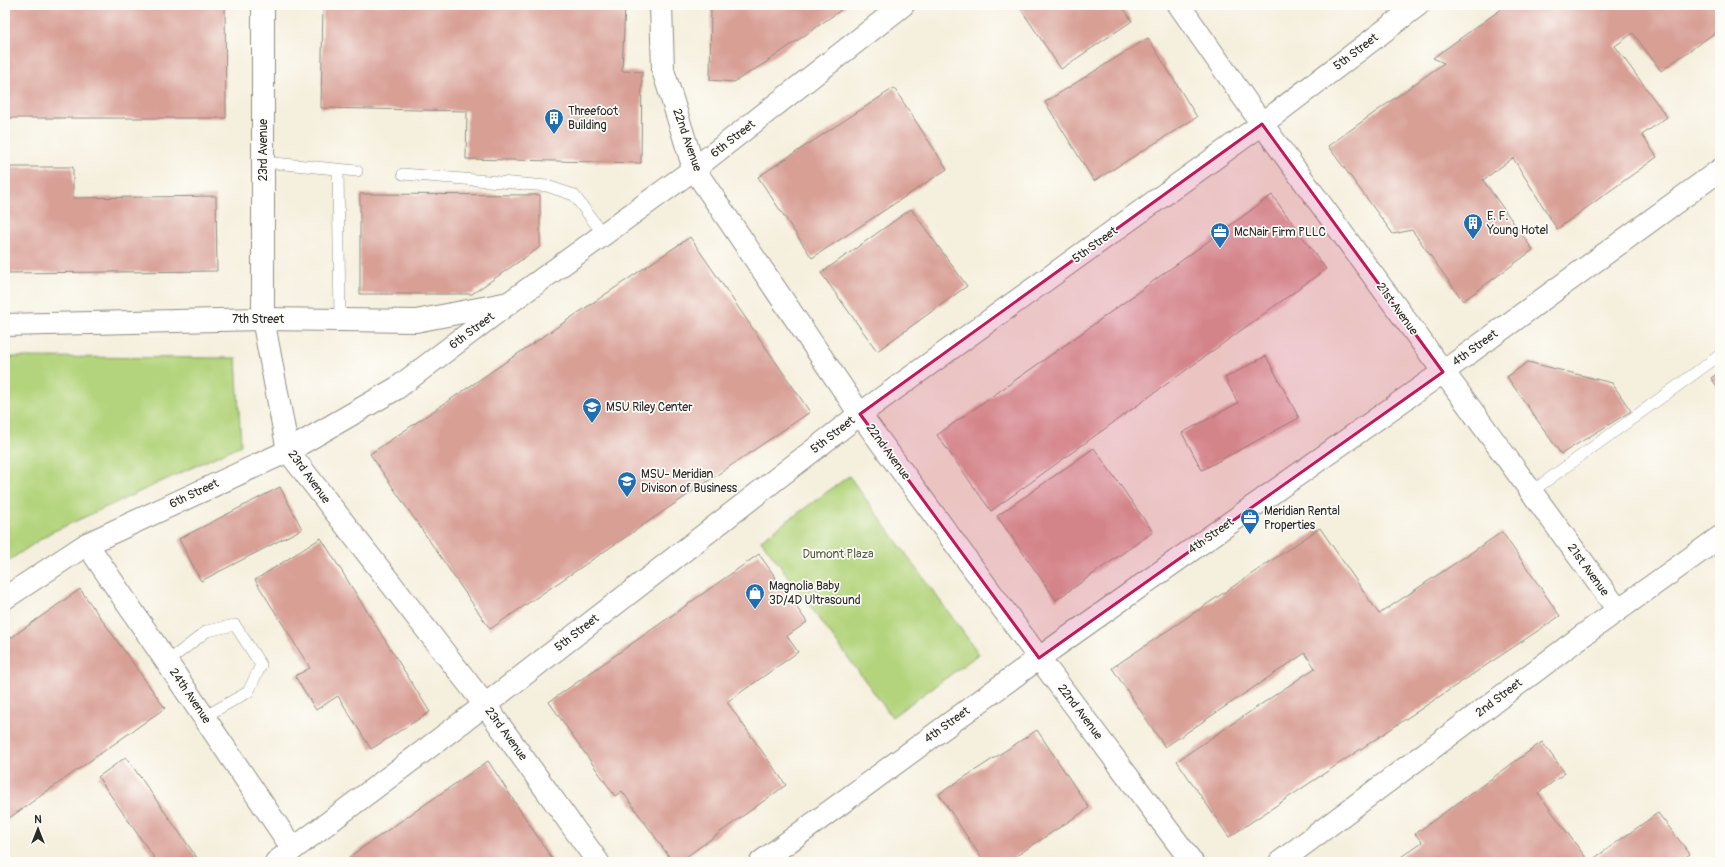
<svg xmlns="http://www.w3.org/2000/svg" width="1725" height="867" font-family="Pangolin,sans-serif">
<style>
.green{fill:#b3d47c;stroke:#6f8054}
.building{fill:#d89f95}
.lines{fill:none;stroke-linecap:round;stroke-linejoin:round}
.service-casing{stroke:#908d84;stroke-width:12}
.minor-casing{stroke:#908d84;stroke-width:24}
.tertiary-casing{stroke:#908d84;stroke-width:24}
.primary-casing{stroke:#908d84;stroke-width:24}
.service{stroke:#fff;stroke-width:11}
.minor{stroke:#fff;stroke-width:22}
.tertiary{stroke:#fff;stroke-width:22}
.primary{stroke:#fff;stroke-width:22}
.marked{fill:#c2185b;fill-opacity:0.2;stroke:#c2185b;stroke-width:3;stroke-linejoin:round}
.labels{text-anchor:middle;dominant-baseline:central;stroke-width:3.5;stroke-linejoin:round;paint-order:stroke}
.street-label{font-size:12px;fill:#2b2b2b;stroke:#fdfcf7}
.poi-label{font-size:12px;fill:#2b2b2b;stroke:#fdfcf7;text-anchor:start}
.park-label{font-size:12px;fill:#545e43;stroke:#fdfcf7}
</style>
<rect width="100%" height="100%" fill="#fdfcf7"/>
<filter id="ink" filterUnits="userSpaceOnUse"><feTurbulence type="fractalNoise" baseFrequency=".025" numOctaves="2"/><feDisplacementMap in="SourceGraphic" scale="8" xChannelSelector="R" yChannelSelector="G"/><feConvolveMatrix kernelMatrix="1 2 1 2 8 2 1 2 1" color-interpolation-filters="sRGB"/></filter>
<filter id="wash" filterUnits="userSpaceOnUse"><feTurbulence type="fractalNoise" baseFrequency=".012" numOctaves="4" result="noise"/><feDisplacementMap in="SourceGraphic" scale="16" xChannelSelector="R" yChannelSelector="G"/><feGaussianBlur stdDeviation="0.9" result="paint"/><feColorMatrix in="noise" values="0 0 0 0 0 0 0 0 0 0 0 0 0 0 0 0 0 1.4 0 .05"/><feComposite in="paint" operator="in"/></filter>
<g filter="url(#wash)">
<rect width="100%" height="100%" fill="#f5efdd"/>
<!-- green -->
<g class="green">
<path d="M 5,357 L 236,358 L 241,445 L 50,533 L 5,563 Z"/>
<path d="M 849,476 L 979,654 L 892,717 L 761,540 Z"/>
</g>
<g id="blocks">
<!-- building -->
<g class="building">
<path d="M 5,5 L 225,5 L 226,118 L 5,118 Z"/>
<path d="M 323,5 L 625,5 L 622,71 L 642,72 L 641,163 L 466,159 L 467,111 L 321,108 Z"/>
<path d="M 711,5 L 848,5 L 765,63 L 734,82 L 710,80 Z"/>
<path d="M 1018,5 L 1121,5 L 1132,21 L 1061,69 Z"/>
<path d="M 1507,5 L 1720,5 L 1720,29 L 1661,71 L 1633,33 L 1615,46 L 1667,117 L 1642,135 L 1657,157 L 1557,229 L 1513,158 L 1483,180 L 1533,250 L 1463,301 L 1412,230 L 1393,234 L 1328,146 L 1444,63 L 1433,58 Z"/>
<path d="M 1148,38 L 1197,117 L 1094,181 L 1045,102 Z"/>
<path d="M 894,88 L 947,169 L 812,258 L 758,177 Z"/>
<path d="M 5,167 L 73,167 L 73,198 L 216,196 L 217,271 L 5,273 Z"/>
<path d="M 360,194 L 540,195 L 540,247 L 472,294 L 360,294 Z"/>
<path d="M 1272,195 L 1326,269 L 991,511 L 937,435 L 1068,343 Z"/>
<path d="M 911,209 L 967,286 L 877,351 L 821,273 Z"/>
<path d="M 690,237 L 810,412 L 490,629 L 370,454 Z"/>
<path d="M 1266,356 L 1299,418 L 1202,470 L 1182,433 L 1238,403 L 1225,378 Z"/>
<path d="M 1528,362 L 1612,383 L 1631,411 L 1561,454 L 1507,377 Z"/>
<path d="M 1720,372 L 1720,390 L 1711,378 Z"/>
<path d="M 1094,448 L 1153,532 L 1056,600 L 997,516 Z"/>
<path d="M 280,487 L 302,529 L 201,581 L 179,539 Z"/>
<path d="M 1320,528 L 1379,614 L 1502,532 L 1560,616 L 1229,837 L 1177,761 L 1315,668 L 1305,653 L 1165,747 L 1112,668 Z"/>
<path d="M 321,538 L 430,712 L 371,749 L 338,696 L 316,710 L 295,676 L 310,668 L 255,580 Z"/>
<path d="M 759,554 L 807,622 L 787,636 L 798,652 L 727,702 L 786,785 L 679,862 L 673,862 L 622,791 L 615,796 L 549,702 Z"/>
<path d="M 80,589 L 165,708 L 5,821 L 5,642 Z"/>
<path d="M 1037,730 L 1089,808 L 1007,862 L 984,862 L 939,794 Z"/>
<path d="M 1542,742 L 1565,773 L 1538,793 L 1589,862 L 1394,862 L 1422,842 L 1415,834 Z"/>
<path d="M 126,757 L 200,862 L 157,862 L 98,777 Z"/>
<path d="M 488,761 L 554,862 L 352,862 L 349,857 Z"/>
<path d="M 1658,813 L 1690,854 L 1679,862 L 1589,862 Z"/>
</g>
</g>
</g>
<g filter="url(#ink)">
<use href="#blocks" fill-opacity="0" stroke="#908d84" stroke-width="1"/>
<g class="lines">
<defs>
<g id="service">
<path d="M 263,162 L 357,171"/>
<path d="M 338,170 L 340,320"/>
<path d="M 403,174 L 547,186 L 574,195 L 603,234"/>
<path d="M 1531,492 L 1720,355"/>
<path d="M 167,662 L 207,631 L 235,625 L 261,665 L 248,692 L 204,717"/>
</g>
<g id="minor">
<path d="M 1179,5 L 1262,124 L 1618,610"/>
<path d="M 5,325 L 263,319 L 416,321 L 509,303"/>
<path d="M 87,544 L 293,849"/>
<path d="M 761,862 L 1039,658 L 1443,372 L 1720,170"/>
</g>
<g id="tertiary">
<path d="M 5,598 L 87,544 L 288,451 L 397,388 L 509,303 L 694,169 L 903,5"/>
<path d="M 276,862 L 485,705 L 860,414 L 1262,124 L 1418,5"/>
</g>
<g id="primary">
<path d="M 263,5 L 263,319 L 288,451 L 485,705 L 598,862"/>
<path d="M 661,5 L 663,70 L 694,169 L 860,414 L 1039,658 L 1192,862"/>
<path d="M 1280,862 L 1582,636 L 1720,537"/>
</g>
</defs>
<!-- service casing -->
<use href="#service" class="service-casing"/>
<!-- minor casing -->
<use href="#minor" class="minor-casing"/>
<!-- tertiary casing -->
<use href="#tertiary" class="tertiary-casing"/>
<!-- primary casing -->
<use href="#primary" class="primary-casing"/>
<!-- service -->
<use href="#service" class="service"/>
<!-- minor -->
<use href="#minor" class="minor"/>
<!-- tertiary -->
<use href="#tertiary" class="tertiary"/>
<!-- primary -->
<use href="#primary" class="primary"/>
</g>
</g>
<!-- marked area -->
<path class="marked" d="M 1262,124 L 1443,372 L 1039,658 L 860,414 Z"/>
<!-- icons -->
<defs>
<symbol id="building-pin" viewBox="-11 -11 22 30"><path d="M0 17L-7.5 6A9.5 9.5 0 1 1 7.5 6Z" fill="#1f6fb2" stroke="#fdfcf7"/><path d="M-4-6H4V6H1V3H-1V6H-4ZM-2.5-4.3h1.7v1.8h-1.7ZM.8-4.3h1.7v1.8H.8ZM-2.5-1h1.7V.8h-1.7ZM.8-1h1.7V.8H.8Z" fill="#fff"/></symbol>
<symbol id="office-pin" viewBox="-11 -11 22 30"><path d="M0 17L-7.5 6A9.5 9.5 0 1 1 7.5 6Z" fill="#1f6fb2" stroke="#fdfcf7"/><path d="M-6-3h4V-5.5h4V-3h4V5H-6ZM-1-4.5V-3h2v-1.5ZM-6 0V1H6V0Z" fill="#fff"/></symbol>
<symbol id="university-pin" viewBox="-11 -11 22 30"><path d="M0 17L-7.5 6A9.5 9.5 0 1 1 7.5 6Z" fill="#1f6fb2" stroke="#fdfcf7"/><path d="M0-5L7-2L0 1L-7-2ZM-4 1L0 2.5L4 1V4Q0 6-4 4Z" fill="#fff"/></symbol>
<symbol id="shop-pin" viewBox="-11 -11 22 30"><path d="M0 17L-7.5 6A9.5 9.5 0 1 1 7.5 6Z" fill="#1f6fb2" stroke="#fdfcf7"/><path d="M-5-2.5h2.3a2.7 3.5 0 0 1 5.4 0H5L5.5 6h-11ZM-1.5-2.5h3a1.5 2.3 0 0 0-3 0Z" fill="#fff"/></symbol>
</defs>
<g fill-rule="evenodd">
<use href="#building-pin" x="543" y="107" width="22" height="30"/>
<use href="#building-pin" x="1462" y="212" width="22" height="30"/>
<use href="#office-pin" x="1209" y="221" width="22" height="30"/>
<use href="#university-pin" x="581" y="396" width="22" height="30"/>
<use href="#university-pin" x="616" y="470" width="22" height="30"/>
<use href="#office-pin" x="1239" y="507" width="22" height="30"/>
<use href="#shop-pin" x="744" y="582" width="22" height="30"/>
</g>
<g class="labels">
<!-- street labels -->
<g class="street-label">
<text transform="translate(1356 52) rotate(-37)">5th Street</text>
<text transform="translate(733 139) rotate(-38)">6th Street</text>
<text transform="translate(687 140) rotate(71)">22nd Avenue</text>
<text transform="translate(263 150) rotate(-90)">23rd Avenue</text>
<text transform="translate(1095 245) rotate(-36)">5th Street</text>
<text transform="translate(1397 309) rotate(54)">21st Avenue</text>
<text x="258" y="319">7th Street</text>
<text transform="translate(472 331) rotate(-37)">6th Street</text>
<text transform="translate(1475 348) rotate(-36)">4th Street</text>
<text transform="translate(833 435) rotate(-38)">5th Street</text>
<text transform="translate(888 452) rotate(54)">22nd Avenue</text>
<text transform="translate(309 477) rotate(54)">23rd Avenue</text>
<text transform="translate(194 494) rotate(-25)">6th Street</text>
<text transform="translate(1211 536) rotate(-35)">4th Street</text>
<text transform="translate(1588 570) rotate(54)">21st Avenue</text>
<text transform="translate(577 633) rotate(-38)">5th Street</text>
<text transform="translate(190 696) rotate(56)">24th Avenue</text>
<text transform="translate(1499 698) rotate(-37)">2nd Street</text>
<text transform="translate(1080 712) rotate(53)">22nd Avenue</text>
<text transform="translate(947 725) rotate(-36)">4th Street</text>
<text transform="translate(506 734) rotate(54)">23rd Avenue</text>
</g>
<!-- poi labels -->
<g class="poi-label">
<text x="568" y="111">Threefoot<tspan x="568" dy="14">Building</tspan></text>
<text x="1487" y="216">E. F.<tspan x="1487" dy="14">Young Hotel</tspan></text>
<text x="1234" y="232">McNair Firm PLLC</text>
<text x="606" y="407">MSU Riley Center</text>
<text x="641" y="474">MSU- Meridian<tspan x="641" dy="14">Divison of Business</tspan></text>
<text x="1264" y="511">Meridian Rental<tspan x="1264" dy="14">Properties</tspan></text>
<text x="769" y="586">Magnolia Baby<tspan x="769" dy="14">3D/4D Ultrasound</tspan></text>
</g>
<!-- park labels -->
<g class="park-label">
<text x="838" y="554">Dumont Plaza</text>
</g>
</g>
<!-- margin -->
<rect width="1725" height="867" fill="none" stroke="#fdfcf7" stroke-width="20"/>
<!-- north arrow -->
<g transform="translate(38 829)" stroke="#fdfcf7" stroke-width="3" paint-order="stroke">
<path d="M0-3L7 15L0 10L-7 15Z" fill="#2b2b2b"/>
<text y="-6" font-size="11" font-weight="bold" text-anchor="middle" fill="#2b2b2b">N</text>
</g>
</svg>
